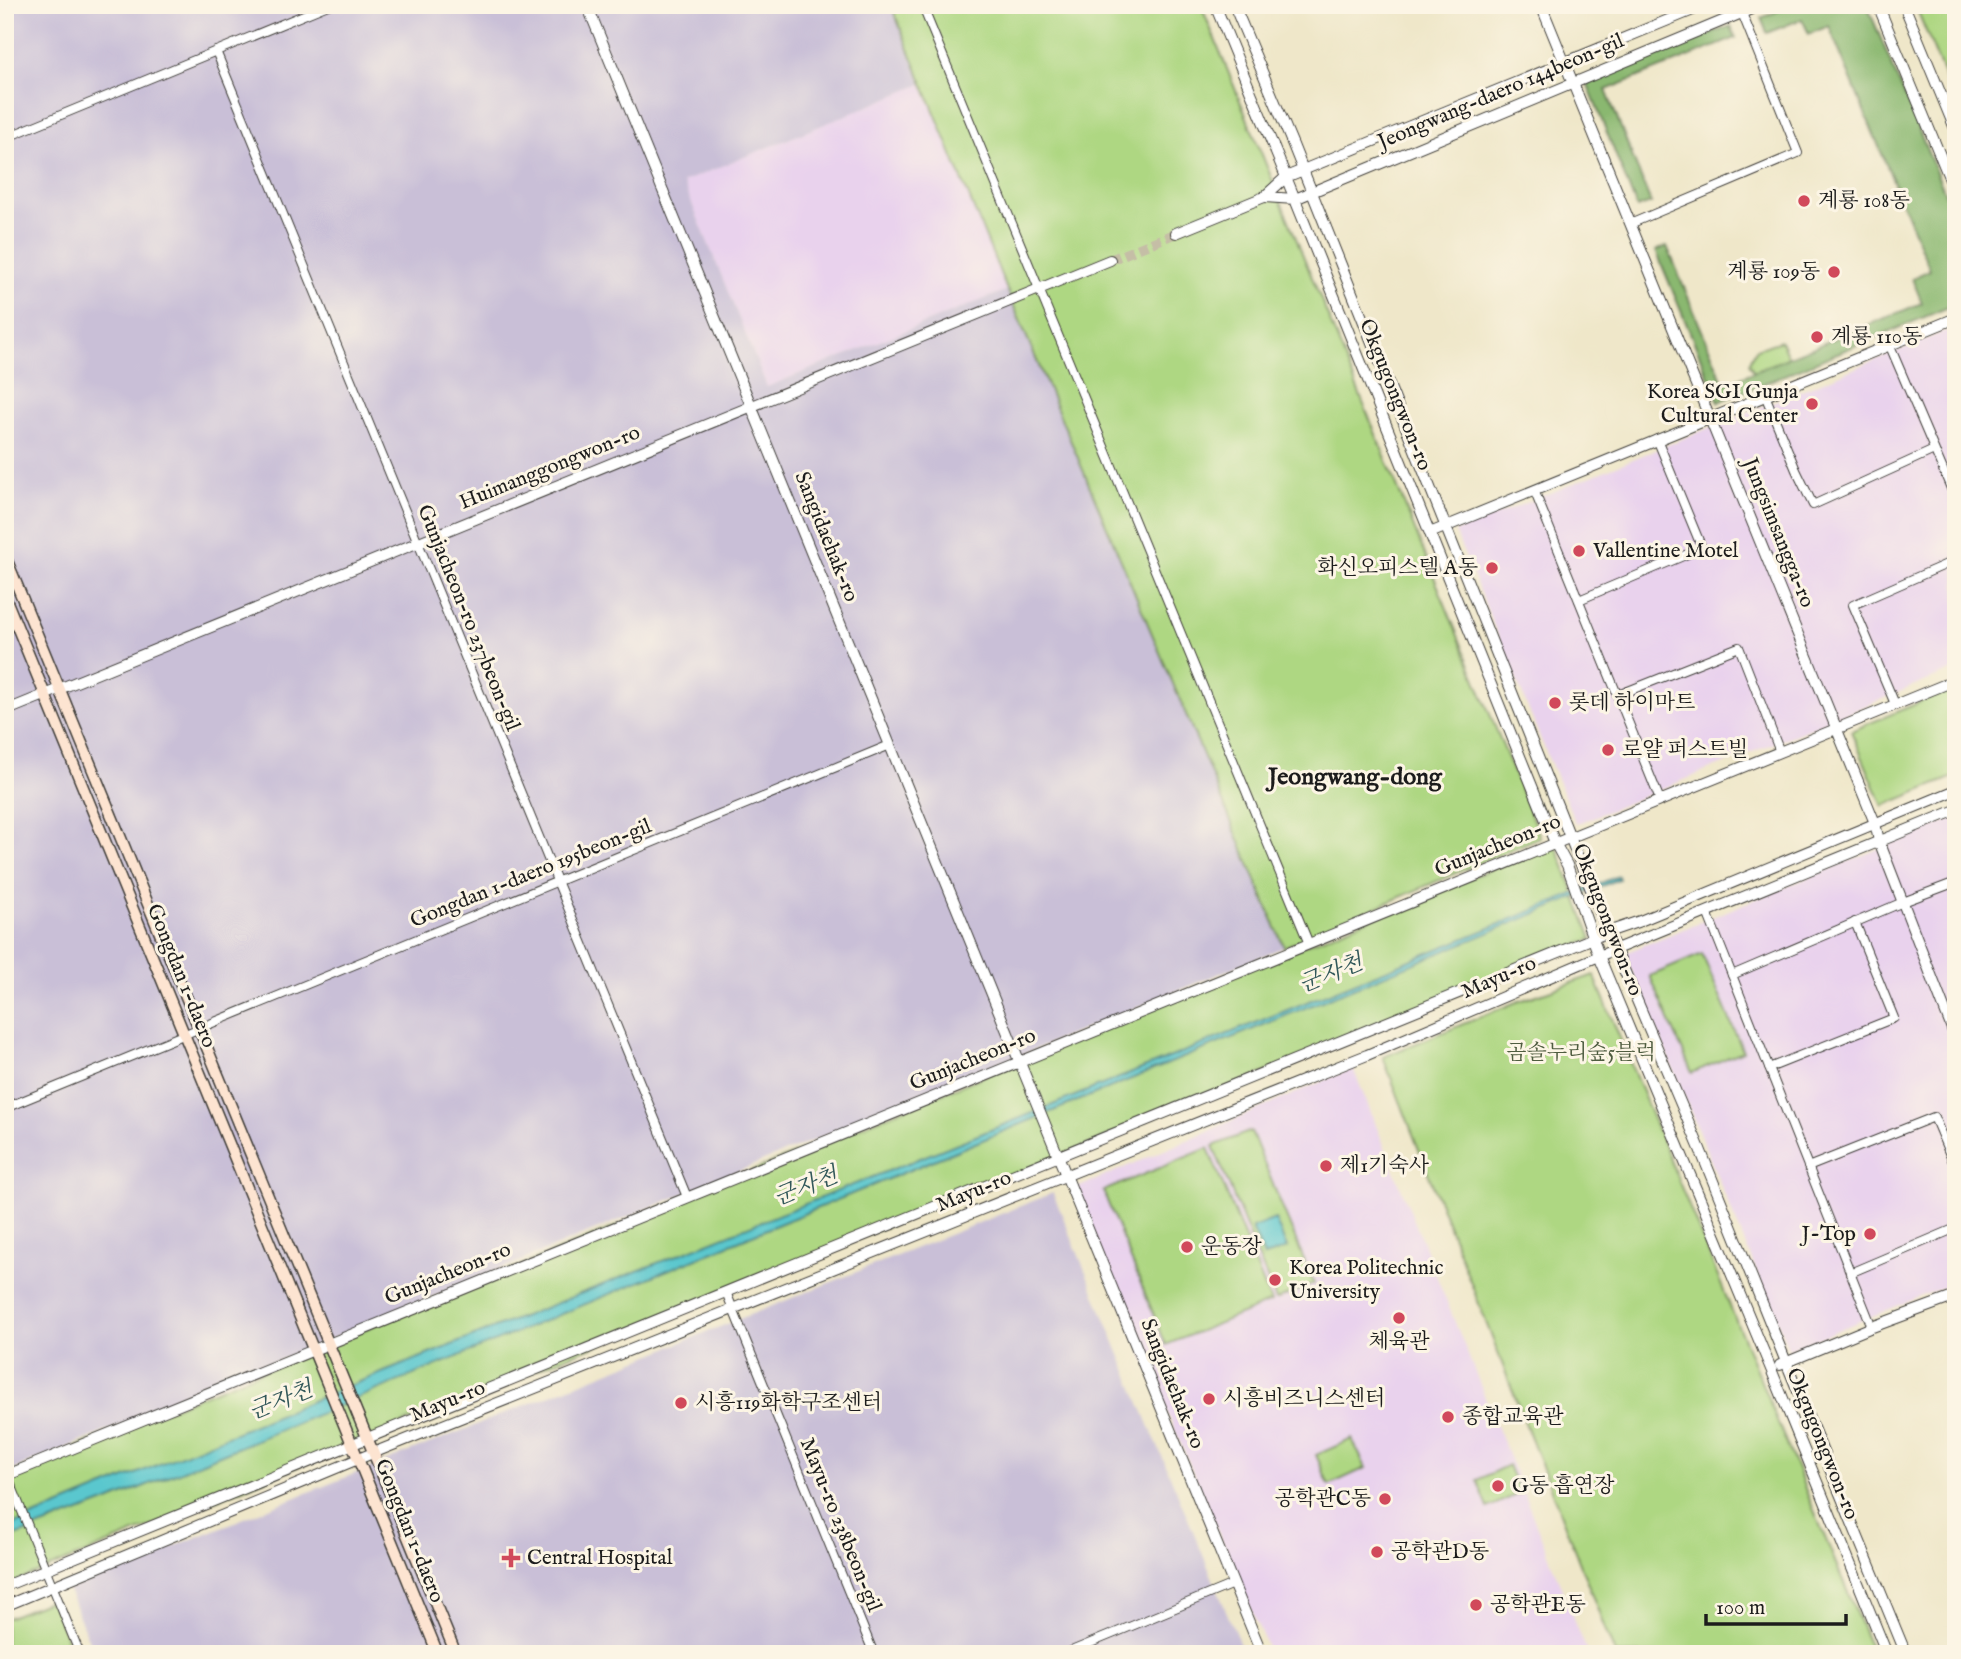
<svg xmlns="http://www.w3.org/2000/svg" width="1961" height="1659" font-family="'IM FELL English','Noto Serif KR',serif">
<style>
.built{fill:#e9d2ed}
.industrial{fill:#c9bfd7}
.green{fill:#aed782;stroke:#657a4f;stroke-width:2}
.forest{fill:#8ab870;stroke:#536a46;stroke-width:2}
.water{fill:#5ac7ce;stroke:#3b7275;stroke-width:2}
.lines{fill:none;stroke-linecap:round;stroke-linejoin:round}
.tertiary-tunnel{stroke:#c5bea6;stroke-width:10;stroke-dasharray:10 5;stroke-linecap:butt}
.minor-casing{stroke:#3c3a36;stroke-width:10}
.tertiary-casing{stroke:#3c3a36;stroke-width:12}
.secondary-casing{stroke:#3c3a36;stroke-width:13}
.minor{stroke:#fff;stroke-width:8}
.tertiary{stroke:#fff;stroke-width:10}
.secondary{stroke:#fde4d1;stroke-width:10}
.poi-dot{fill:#d1495b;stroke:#fcf5e5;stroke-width:2.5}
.labels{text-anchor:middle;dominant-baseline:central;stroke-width:6;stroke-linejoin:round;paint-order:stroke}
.street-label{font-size:21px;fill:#1c1c1c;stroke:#fcf5e5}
.poi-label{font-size:21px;fill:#1c1c1c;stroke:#fcf5e5;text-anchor:start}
.park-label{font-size:21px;fill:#4f5d40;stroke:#fcf5e5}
.water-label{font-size:23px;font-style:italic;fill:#32585a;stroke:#fcf5e5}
.quarter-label{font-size:24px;font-weight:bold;fill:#1c1c1c;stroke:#fcf5e5}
</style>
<rect width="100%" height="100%" fill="#fcf5e5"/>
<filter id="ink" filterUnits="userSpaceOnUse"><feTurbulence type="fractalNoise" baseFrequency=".0143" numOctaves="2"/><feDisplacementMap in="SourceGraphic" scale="14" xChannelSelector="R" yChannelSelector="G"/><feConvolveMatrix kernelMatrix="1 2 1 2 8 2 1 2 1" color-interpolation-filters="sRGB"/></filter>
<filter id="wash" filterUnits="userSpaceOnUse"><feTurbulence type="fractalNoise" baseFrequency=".00686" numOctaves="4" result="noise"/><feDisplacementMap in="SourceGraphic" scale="28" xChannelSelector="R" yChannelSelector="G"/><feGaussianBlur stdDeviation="1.57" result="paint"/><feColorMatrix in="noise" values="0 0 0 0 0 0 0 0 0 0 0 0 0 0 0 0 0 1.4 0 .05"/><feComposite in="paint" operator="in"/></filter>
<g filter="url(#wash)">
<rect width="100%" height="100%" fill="#efe7c9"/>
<!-- built -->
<g class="built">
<path d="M 922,84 L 1007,290 L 767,387 L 683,182 Z"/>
<path d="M 1956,327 L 1956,669 L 1576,824 L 1455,532 Z"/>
<path d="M 1956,817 L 1956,1282 L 1789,1350 L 1625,953 Z"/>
<path d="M 1353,1068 L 1588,1654 L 1270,1654 L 1073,1190 Z"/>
</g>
<!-- industrial -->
<g class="industrial">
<path d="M 5,5 L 891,5 L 922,84 L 683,182 L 767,387 L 1007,290 L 1284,947 L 5,1473 Z"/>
<path d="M 1053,1193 L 1244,1654 L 94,1654 L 68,1589 Z"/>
</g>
<!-- green -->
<g class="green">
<path d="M 891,5 L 1201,5 L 1540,837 L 1284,947 L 1007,290 Z"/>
<path d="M 1915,5 L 1950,5 L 1956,19 L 1956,103 Z"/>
<path d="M 1781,341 L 1789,358 L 1754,372 L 1749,363 L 1756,349 Z"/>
<path d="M 1956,687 L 1956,776 L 1883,806 L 1851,731 Z"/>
<path d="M 1555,843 L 1592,939 L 5,1586 L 5,1476 Z"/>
<path d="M 1702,954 L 1743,1051 L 1692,1073 L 1650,976 Z"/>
<path d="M 1594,975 L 1873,1654 L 1615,1654 L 1383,1057 L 1514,1003 Z"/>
<path d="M 1251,1131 L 1314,1284 L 1276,1300 L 1213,1146 Z"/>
<path d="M 1208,1148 L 1271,1302 L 1166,1345 L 1103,1191 Z"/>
<path d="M 1352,1439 L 1366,1468 L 1329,1485 L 1316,1455 Z"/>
<path d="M 1508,1465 L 1520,1493 L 1488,1508 L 1477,1480 Z"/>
<path d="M 51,1600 L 73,1654 L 5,1654 L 5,1619 Z"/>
</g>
<!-- forest -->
<g class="forest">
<path d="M 1791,5 L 1867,5 L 1956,220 L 1956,304 L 1719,402 L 1656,251 L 1667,246 L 1724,384 L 1922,303 L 1912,278 L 1930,270 L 1829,26 L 1809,34 L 1802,19 L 1767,33 L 1761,18 Z"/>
<path d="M 1731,26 L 1736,38 L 1606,90 L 1651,203 L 1637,208 L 1587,83 Z"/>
</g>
<!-- water -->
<g class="water">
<path d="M 1618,876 L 1619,879 L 1564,902 L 1026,1122 L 106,1502 L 5,1540 L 5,1528 L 319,1398 L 1023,1117 Z"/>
<path d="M 1275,1219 L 1287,1248 L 1264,1257 L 1252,1228 Z"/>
</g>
</g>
<g filter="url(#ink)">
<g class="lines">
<!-- tertiary-tunnel -->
<path class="tertiary-tunnel" d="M 1110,260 L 1176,233"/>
<defs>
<g id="minor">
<path d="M 922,5 L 1309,944"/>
<path d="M 216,51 L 687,1197"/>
<path d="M 5,138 L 328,5"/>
<path d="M 1630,224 L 1798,153 L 1742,13"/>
<path d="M 1889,344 L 1956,500"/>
<path d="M 1765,395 L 1796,470 L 1813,505 L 1934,450"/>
<path d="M 1534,490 L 1660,800"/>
<path d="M 1579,600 L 1702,548 L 1657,439"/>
<path d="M 1618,695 L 1739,647 L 1780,752"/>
<path d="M 1895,704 L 1853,605 L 1956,560"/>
<path d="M 1707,912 L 1872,1327"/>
<path d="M 1732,975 L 1903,902 L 1956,882"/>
<path d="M 1769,1068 L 1894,1018 L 1855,922"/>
<path d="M 5,1108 L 890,745"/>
<path d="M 1808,1167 L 1934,1117 L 1956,1169"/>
<path d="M 1850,1273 L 1956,1228"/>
<path d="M 726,1292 L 874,1654"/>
<path d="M 6,1472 L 80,1654"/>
<path d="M 1064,1654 L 1233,1584"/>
</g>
<g id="tertiary">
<path d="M 587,5 L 1262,1654"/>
<path d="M 1215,5 L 1286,177 L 1555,843 L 1567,865 L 1599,956 L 1771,1369 L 1887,1654"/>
<path d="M 1234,5 L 1293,145 L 1608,932 L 1700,1149 L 1786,1362 L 1906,1654"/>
<path d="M 1541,5 L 1875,823 L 1879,841 L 1956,1039"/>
<path d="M 1878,5 L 1956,194"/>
<path d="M 1904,5 L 1956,131"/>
<path d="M 1264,197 L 1295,199 L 1761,5"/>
<path d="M 1176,233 L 1264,197 L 1286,177 L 1705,5"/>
<path d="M 1430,533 L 1956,318"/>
<path d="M 5,711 L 1110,260"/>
<path d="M 1780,1365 L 1872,1327 L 1956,1296"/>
<path d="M 5,1476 L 1956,680"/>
<path d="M 5,1586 L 1608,932 L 1640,921 L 1956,790"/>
<path d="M 5,1606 L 358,1459 L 1367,1055 L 1599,956 L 1956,810"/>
</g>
<g id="secondary">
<path d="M 5,556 L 456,1654"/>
<path d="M 5,597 L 438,1654"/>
</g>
</defs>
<!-- minor casing -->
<use href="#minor" class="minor-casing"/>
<!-- tertiary casing -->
<use href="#tertiary" class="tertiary-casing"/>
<!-- secondary casing -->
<use href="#secondary" class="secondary-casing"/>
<!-- minor -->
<use href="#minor" class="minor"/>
<!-- tertiary -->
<use href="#tertiary" class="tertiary"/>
<!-- secondary -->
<use href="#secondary" class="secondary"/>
</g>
</g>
<!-- markers -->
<g class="poi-dot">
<circle cx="1804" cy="201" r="7"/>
<circle cx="1834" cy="272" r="7"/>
<circle cx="1817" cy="337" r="7"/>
<circle cx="1812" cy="404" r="7"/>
<circle cx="1579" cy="551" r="7"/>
<circle cx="1492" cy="568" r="7"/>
<circle cx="1555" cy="703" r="7"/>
<circle cx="1608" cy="750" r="7"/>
<circle cx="1326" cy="1166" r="7"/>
<circle cx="1870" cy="1234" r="7"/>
<circle cx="1187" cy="1247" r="7"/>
<circle cx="1275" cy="1280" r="7"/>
<circle cx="1399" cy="1318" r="7"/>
<circle cx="1209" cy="1399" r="7"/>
<circle cx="681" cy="1403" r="7"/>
<circle cx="1448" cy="1417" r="7"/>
<circle cx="1498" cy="1486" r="7"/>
<circle cx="1385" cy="1499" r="7"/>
<circle cx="1377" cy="1552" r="7"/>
<path d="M507.5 1547.5h7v7h7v7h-7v7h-7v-7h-7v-7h7z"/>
<circle cx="1476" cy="1605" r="7"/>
</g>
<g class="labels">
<!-- street labels -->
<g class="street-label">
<text transform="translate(1501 92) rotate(-23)">Jeongwang-daero 144beon-gil</text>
<text transform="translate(1395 395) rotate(68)">Okgugongwon-ro</text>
<text transform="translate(550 468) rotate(-22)">Huimanggongwon-ro</text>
<text transform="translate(1778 533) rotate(68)">Jungsimsangga-ro</text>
<text transform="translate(826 537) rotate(68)">Sangidaehak-ro</text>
<text transform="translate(468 618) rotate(68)">Gunjacheon-ro 237beon-gil</text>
<text transform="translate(1498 846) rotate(-22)">Gunjacheon-ro</text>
<text transform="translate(531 874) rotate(-22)">Gongdan 1-daero 195beon-gil</text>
<text transform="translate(1607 920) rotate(69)">Okgugongwon-ro</text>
<text transform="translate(181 976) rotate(68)">Gongdan 1-daero</text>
<text transform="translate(1499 978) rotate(-23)">Mayu-ro</text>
<text transform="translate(973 1060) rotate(-22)">Gunjacheon-ro</text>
<text transform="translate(974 1192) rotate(-22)">Mayu-ro</text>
<text transform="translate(448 1274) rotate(-22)">Gunjacheon-ro</text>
<text transform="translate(1172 1384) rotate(68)">Sangidaehak-ro</text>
<text transform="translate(448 1402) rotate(-22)">Mayu-ro</text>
<text transform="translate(1822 1444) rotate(68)">Okgugongwon-ro</text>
<text transform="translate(840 1525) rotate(68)">Mayu-ro 238beon-gil</text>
<text transform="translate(409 1531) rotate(68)">Gongdan 1-daero</text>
</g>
<!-- poi labels -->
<g class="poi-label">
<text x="1818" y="201">계룡 108동</text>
<text x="1820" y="272" text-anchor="end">계룡 109동</text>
<text x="1831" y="337">계룡 110동</text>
<text x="1798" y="392" text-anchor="end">Korea SGI Gunja<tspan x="1798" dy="24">Cultural Center</tspan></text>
<text x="1593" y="551">Vallentine Motel</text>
<text x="1478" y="568" text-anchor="end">화신오피스텔 A동</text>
<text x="1569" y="703">롯데 하이마트</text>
<text x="1622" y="750">로얄 퍼스트빌</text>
<text x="1340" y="1166">제1기숙사</text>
<text x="1856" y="1234" text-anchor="end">J-Top</text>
<text x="1201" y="1247">운동장</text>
<text x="1289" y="1268">Korea Politechnic<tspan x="1289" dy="24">University</tspan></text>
<text x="1399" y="1342" text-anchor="middle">체육관</text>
<text x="1223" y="1399">시흥비즈니스센터</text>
<text x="695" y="1403">시흥119화학구조센터</text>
<text x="1462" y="1417">종합교육관</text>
<text x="1512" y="1486">G동 흡연장</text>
<text x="1371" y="1499" text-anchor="end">공학관C동</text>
<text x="1391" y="1552">공학관D동</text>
<text x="527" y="1558">Central Hospital</text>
<text x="1490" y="1605">공학관E동</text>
</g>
<!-- park labels -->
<g class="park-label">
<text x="1581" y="1053">곰솔누리숲5블럭</text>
</g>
<!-- water labels -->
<g class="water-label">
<text transform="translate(1331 974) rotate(-22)">군자천</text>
<text transform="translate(806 1187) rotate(-22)">군자천</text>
<text transform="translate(281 1401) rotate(-22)">군자천</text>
</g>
<!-- quarter labels -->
<g class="quarter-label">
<text x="1355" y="777">Jeongwang-dong</text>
</g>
</g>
<!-- margin -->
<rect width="1961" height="1659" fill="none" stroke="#fcf5e5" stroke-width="28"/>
<!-- scale -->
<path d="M1706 1614v10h140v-10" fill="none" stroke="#1c1c1c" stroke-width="3.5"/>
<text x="1716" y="1614" font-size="21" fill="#1c1c1c" stroke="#fcf5e5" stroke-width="5" paint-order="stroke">100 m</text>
</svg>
